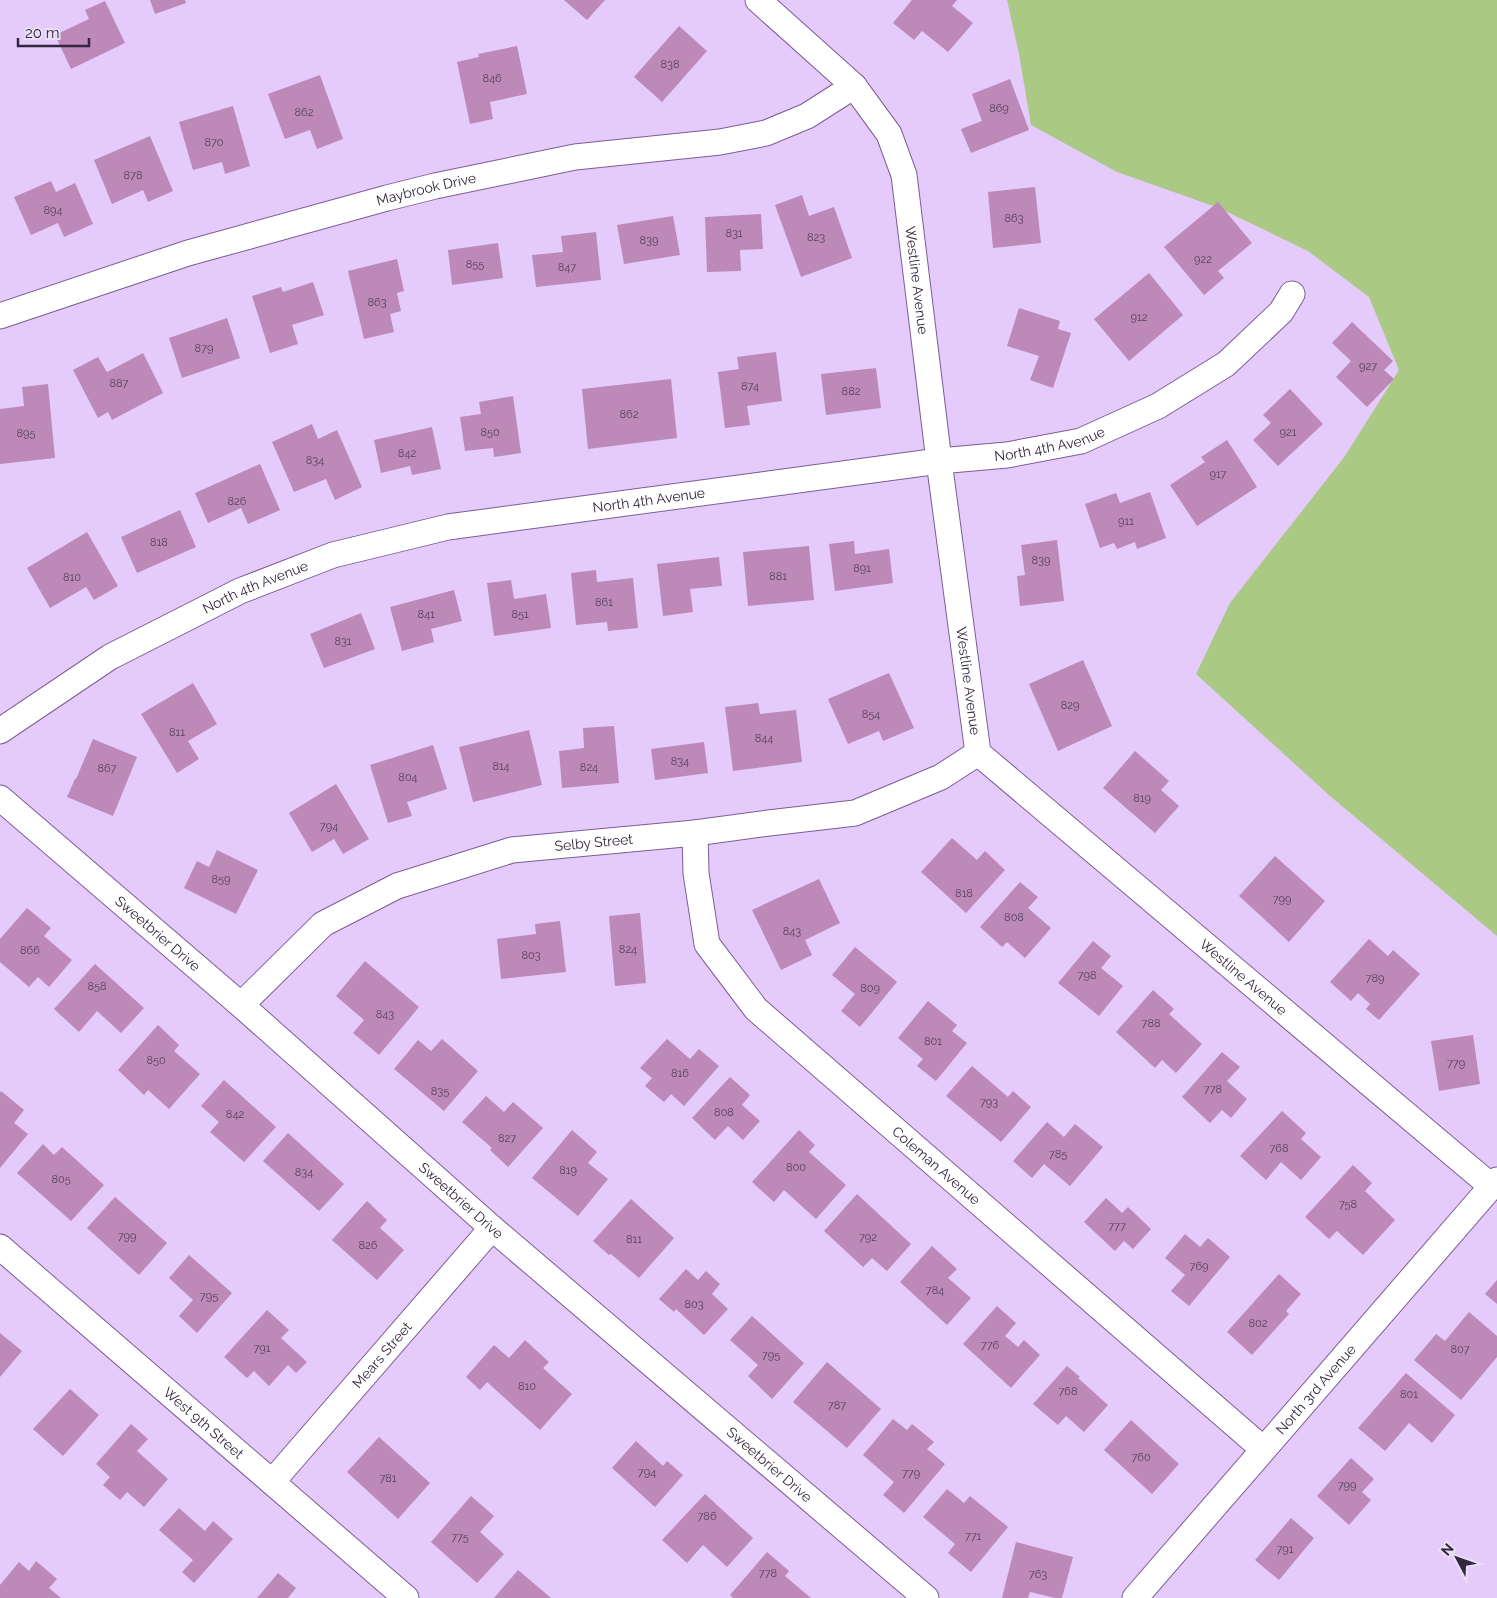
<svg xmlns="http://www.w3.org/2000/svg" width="1497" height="1598" font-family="Raleway,sans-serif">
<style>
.green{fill:#a9c984}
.building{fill:#bc89b8}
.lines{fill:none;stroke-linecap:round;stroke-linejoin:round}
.minor-casing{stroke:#7b5d94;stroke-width:27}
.minor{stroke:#fff;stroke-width:25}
.labels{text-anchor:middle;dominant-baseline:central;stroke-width:4;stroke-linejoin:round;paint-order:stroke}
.number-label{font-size:11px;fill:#553f5c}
.street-label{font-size:14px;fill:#33263d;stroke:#ebdef7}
</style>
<rect width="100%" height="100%" fill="#e5cbfb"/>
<!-- green -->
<path class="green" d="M 1007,0 L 1497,0 L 1497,936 L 1330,796 L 1196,674 L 1230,603 L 1345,456 L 1399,370 L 1369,297 L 1308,251 L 1219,208 L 1117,172 L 1031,125 L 1019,54 Z"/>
<!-- building -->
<g class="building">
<path d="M 150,0 L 185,0 L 186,3 L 155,14 Z"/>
<path d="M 564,0 L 605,0 L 587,20 Z"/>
<path d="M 912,0 L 957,0 L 952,6 L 973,23 L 948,52 L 922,31 L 914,40 L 893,23 Z"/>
<path d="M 105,1 L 125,43 L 71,69 L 55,35 L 89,19 L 85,10 Z"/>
<path d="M 679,26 L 707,51 L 662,102 L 634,77 Z"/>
<path d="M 517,46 L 527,94 L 490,102 L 493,119 L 470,124 L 457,62 L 479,57 L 478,54 Z"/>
<path d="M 320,75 L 343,139 L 317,149 L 310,130 L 285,139 L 268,94 Z"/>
<path d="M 1010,79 L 1029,130 L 971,153 L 961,129 L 982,121 L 972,94 Z"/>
<path d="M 233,106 L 250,166 L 225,174 L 222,162 L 193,170 L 179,122 Z"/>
<path d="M 150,136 L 173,191 L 148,202 L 143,190 L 112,204 L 94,160 Z"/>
<path d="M 51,181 L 56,192 L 75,183 L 93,224 L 64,237 L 58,223 L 31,235 L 14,197 Z"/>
<path d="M 1035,187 L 1041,243 L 993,248 L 988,192 Z"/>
<path d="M 802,195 L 809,216 L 834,207 L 852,258 L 801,277 L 775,205 Z"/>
<path d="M 1218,202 L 1252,243 L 1218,271 L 1224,278 L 1204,295 L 1164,247 Z"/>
<path d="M 761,214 L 763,249 L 740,250 L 741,271 L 707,272 L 705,217 Z"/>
<path d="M 673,216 L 680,255 L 624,264 L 617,225 Z"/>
<path d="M 596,232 L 601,280 L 536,287 L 532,255 L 563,252 L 561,236 Z"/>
<path d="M 498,243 L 503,278 L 452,285 L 448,250 Z"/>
<path d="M 397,259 L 404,291 L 397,293 L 401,311 L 390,314 L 394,332 L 364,339 L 348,271 Z"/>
<path d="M 1149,273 L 1183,315 L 1129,361 L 1094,319 Z"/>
<path d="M 313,282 L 324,315 L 292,325 L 298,344 L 270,353 L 252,296 L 281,287 L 283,292 Z"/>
<path d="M 1019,308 L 1060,321 L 1058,329 L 1071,333 L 1053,388 L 1030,380 L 1039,356 L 1007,346 Z"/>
<path d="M 227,318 L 240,358 L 182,378 L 169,338 Z"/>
<path d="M 1352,322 L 1393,361 L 1384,370 L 1394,379 L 1367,407 L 1336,377 L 1351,361 L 1332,343 Z"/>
<path d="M 776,352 L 782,401 L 747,406 L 750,425 L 725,428 L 718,372 L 739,369 L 737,357 Z"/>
<path d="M 143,353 L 163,393 L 112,420 L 108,412 L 98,418 L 73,370 L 98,357 L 107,372 Z"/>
<path d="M 876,368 L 881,408 L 826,415 L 821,374 Z"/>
<path d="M 671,379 L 677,438 L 588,449 L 582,389 Z"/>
<path d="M 48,384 L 55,458 L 0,464 L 0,409 L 24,406 L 22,387 Z"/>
<path d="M 1290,389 L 1323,424 L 1278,466 L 1253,440 L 1271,423 L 1263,415 Z"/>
<path d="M 513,396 L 521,453 L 494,457 L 493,448 L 465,451 L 460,417 L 481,414 L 479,402 Z"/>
<path d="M 312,424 L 318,439 L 337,430 L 362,487 L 335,500 L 326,479 L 294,492 L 272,442 Z"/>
<path d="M 432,427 L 441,469 L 412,475 L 410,466 L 381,473 L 374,440 Z"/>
<path d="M 1227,440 L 1257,487 L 1197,526 L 1170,485 L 1205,462 L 1201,457 Z"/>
<path d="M 260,464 L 280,510 L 248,524 L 241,508 L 208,523 L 195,493 Z"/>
<path d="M 1150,492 L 1166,538 L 1137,549 L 1135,542 L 1117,549 L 1114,543 L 1100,548 L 1085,504 L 1116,493 L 1120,503 Z"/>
<path d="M 180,510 L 196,547 L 137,573 L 121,537 Z"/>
<path d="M 87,532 L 118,586 L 94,600 L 86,587 L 50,608 L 27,568 Z"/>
<path d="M 1057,540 L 1064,601 L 1020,606 L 1017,576 L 1025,575 L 1021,545 Z"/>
<path d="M 854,541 L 855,554 L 889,549 L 893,583 L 835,591 L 829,544 Z"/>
<path d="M 809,546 L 814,600 L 748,606 L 743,552 Z"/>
<path d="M 719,557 L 722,586 L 690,589 L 693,612 L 663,616 L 657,564 Z"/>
<path d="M 596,570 L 597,582 L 633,578 L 638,628 L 608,631 L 607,622 L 576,625 L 571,573 Z"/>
<path d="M 511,580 L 514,599 L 546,594 L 551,628 L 494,636 L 487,583 Z"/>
<path d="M 454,590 L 462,621 L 431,629 L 434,642 L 402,651 L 390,607 Z"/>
<path d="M 361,613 L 375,649 L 324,668 L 310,634 Z"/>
<path d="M 1083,660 L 1112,726 L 1058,751 L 1029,684 Z"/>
<path d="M 889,673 L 914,728 L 883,741 L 879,731 L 848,744 L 828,699 Z"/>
<path d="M 193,683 L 217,724 L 188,741 L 199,759 L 177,773 L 141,714 Z"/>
<path d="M 758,703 L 760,714 L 796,710 L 802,762 L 733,771 L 725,707 Z"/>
<path d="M 614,726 L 619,783 L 562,788 L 559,751 L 584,748 L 583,728 Z"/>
<path d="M 529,730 L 542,785 L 473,802 L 459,747 Z"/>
<path d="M 93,739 L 137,757 L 113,816 L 67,797 L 75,779 L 76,779 Z"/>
<path d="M 704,742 L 708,773 L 655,780 L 651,749 Z"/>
<path d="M 433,745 L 447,789 L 407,802 L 412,816 L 388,823 L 370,765 Z"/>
<path d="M 1135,751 L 1169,781 L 1161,790 L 1179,806 L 1155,833 L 1103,788 Z"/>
<path d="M 336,784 L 369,839 L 343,854 L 334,839 L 312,852 L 289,813 Z"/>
<path d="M 952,838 L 977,860 L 985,851 L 1005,870 L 966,913 L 921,872 Z"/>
<path d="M 217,850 L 258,870 L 236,914 L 184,888 L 197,861 L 209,867 Z"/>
<path d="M 1275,856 L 1325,901 L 1289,942 L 1239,896 Z"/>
<path d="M 819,879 L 840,923 L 805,940 L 812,955 L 781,970 L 752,910 Z"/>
<path d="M 1020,882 L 1038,897 L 1028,908 L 1051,928 L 1025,958 L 1007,942 L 1002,947 L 980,927 Z"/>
<path d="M 27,908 L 51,928 L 44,936 L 72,960 L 49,987 L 38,977 L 29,987 L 0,962 L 0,939 Z"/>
<path d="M 640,913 L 646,983 L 615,986 L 609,916 Z"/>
<path d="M 560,921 L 566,972 L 501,979 L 497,939 L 536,934 L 535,924 Z"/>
<path d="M 1369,939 L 1388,956 L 1393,950 L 1420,974 L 1379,1020 L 1366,1009 L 1370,1004 L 1358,993 L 1351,1001 L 1330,982 Z"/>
<path d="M 1093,941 L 1111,956 L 1101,968 L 1123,986 L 1099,1016 L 1058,983 Z"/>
<path d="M 855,947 L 897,982 L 860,1027 L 841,1011 L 855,994 L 832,975 Z"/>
<path d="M 365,961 L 419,1007 L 379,1055 L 353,1033 L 364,1020 L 336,996 Z"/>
<path d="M 95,964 L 144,1008 L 121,1033 L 97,1011 L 79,1032 L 54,1009 Z"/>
<path d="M 1153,990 L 1174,1009 L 1169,1014 L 1202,1044 L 1176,1073 L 1162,1060 L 1155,1068 L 1116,1032 Z"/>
<path d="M 928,1001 L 957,1025 L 952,1031 L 967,1043 L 936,1081 L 917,1066 L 923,1059 L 898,1038 Z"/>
<path d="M 158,1025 L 179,1045 L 174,1051 L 200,1074 L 169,1109 L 148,1090 L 144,1095 L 118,1070 Z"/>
<path d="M 1473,1035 L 1480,1084 L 1439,1091 L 1431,1041 Z"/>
<path d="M 442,1039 L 478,1071 L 444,1111 L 394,1069 L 418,1040 L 431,1051 Z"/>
<path d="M 667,1039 L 690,1059 L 699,1049 L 719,1066 L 684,1106 L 671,1094 L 664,1102 L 645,1086 L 652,1078 L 640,1068 Z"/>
<path d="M 1222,1052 L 1240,1067 L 1227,1081 L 1247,1099 L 1231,1118 L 1222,1110 L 1210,1123 L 1182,1097 Z"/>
<path d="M 972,1066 L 1008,1097 L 1013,1091 L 1031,1107 L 1001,1142 L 946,1096 Z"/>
<path d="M 730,1077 L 750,1095 L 742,1105 L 760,1121 L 743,1140 L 728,1126 L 715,1140 L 692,1118 Z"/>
<path d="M 224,1080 L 276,1127 L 244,1162 L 210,1132 L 219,1122 L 201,1106 Z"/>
<path d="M 1,1091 L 24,1110 L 14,1123 L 28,1134 L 0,1168 L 0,1093 Z"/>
<path d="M 486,1096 L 504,1112 L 513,1102 L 543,1128 L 508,1167 L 490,1150 L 492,1148 L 462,1122 Z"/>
<path d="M 1282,1111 L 1306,1133 L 1301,1139 L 1321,1157 L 1301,1180 L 1281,1162 L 1266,1180 L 1240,1156 Z"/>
<path d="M 1047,1122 L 1064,1137 L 1075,1124 L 1103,1147 L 1070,1186 L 1044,1164 L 1032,1178 L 1013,1161 Z"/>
<path d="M 572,1130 L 597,1152 L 588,1163 L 608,1179 L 578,1216 L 532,1178 Z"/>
<path d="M 799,1130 L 815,1145 L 809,1152 L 846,1185 L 816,1219 L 784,1190 L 774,1202 L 752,1182 Z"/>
<path d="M 288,1133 L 344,1184 L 319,1211 L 263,1161 Z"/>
<path d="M 43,1144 L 54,1155 L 62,1147 L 104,1185 L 71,1221 L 17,1173 Z"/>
<path d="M 1353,1165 L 1372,1183 L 1365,1191 L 1395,1220 L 1363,1255 L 1337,1231 L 1329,1239 L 1305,1217 Z"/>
<path d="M 857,1194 L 911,1244 L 887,1271 L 872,1258 L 863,1267 L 824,1231 Z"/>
<path d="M 115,1197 L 167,1243 L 139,1275 L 87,1228 Z"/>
<path d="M 1106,1198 L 1122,1213 L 1128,1207 L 1151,1229 L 1133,1249 L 1124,1241 L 1115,1251 L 1084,1222 Z"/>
<path d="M 631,1199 L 674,1238 L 639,1278 L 611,1254 L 609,1255 L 593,1241 Z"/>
<path d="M 367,1201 L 387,1220 L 380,1228 L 404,1250 L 377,1280 L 332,1240 Z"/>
<path d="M 1185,1234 L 1200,1247 L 1208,1238 L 1230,1257 L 1189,1306 L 1171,1291 L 1185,1275 L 1165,1258 Z"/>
<path d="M 932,1246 L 957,1269 L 948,1278 L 971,1298 L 947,1325 L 900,1282 Z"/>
<path d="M 189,1255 L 232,1293 L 197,1333 L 179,1316 L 193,1300 L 169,1278 Z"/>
<path d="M 686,1269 L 698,1280 L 706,1271 L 720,1284 L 712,1294 L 728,1309 L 704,1335 L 676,1309 L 674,1312 L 659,1299 Z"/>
<path d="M 1279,1274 L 1301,1294 L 1286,1311 L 1289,1314 L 1252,1355 L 1227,1332 Z"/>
<path d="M 1497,1280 L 1497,1304 L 1485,1294 Z"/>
<path d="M 997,1306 L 1016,1323 L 1005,1336 L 1018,1347 L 1024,1340 L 1040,1355 L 1011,1388 L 963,1344 Z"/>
<path d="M 267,1310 L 289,1330 L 281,1338 L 307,1362 L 296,1373 L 288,1365 L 269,1386 L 254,1371 L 247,1378 L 224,1357 Z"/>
<path d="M 1469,1312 L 1497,1336 L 1497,1357 L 1461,1400 L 1414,1360 L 1436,1334 L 1445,1341 Z"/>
<path d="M 752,1316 L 804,1363 L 772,1399 L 748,1376 L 758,1365 L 730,1340 Z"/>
<path d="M 0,1333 L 22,1351 L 0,1377 Z"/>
<path d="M 525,1340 L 549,1362 L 543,1368 L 572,1394 L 540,1430 L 487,1382 L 480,1390 L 466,1377 L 494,1345 L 509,1358 Z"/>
<path d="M 827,1362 L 881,1409 L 847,1448 L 793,1402 Z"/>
<path d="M 1067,1366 L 1080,1377 L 1078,1378 L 1108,1405 L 1084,1432 L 1066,1416 L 1058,1425 L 1033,1404 Z"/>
<path d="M 1406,1373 L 1455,1415 L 1432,1443 L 1409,1423 L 1385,1451 L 1358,1428 Z"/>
<path d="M 70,1389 L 99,1415 L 63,1456 L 33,1429 Z"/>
<path d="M 893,1419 L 907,1430 L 912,1424 L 934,1442 L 927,1449 L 945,1464 L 904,1513 L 883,1495 L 894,1482 L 863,1455 Z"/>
<path d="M 1131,1420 L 1179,1464 L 1152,1494 L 1104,1450 Z"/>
<path d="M 131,1424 L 148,1439 L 137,1451 L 168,1479 L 144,1507 L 127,1492 L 120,1500 L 103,1485 L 110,1477 L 96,1464 Z"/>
<path d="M 379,1437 L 430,1483 L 398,1519 L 347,1472 Z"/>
<path d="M 636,1441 L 663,1466 L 667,1461 L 683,1475 L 655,1507 L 612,1468 Z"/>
<path d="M 1351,1458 L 1374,1479 L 1362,1492 L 1371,1500 L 1349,1525 L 1317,1496 Z"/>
<path d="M 947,1489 L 964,1503 L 970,1496 L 1008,1527 L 971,1572 L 948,1553 L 955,1544 L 923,1517 Z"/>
<path d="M 705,1494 L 753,1538 L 727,1567 L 703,1545 L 687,1563 L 662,1540 Z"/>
<path d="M 471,1496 L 494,1516 L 480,1532 L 504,1554 L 477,1583 L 431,1542 Z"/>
<path d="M 179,1508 L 205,1531 L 213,1521 L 233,1539 L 194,1583 L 182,1572 L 193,1560 L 159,1530 Z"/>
<path d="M 1291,1518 L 1314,1538 L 1279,1580 L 1255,1560 Z"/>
<path d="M 1016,1542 L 1073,1557 L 1062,1598 L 1055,1598 L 1030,1592 L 1028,1598 L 1002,1598 Z"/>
<path d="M 767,1552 L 789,1571 L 785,1576 L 811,1598 L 733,1598 L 730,1595 Z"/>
<path d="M 36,1561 L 57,1579 L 49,1588 L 61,1598 L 0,1598 L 0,1585 L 19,1562 L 29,1571 Z"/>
<path d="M 518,1570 L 551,1598 L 494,1598 Z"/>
<path d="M 278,1573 L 296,1588 L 288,1598 L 257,1598 Z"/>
</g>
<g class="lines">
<defs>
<g id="minor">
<path id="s1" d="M 758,0 L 854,86 L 889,134 L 904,175 L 939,461 L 978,753 L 1491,1186"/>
<path id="s2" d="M 0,316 L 188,253 L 387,198 L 435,186 L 575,157 L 720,142 L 766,133 L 807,116 L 854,86"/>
<path id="s3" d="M 0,731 L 110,657 L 240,591 L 333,555 L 448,527 L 939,461 L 1007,455 L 1081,441 L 1158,406 L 1226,364 L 1281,312 L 1292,294"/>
<path id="s4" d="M 0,798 L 241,1005 L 492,1228 L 926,1598"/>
<path id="s5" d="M 695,833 L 696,873 L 707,944 L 756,1009 L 1263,1449"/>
<path id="s6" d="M 241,1005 L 323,924 L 397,886 L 512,850 L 695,833 L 769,823 L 855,813 L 941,777 L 978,753"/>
<path id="s7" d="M 0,1247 L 406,1598"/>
<path id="s8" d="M 272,1482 L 492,1228"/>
<path id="s9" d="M 1135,1598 L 1497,1180"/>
</g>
</defs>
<!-- minor casing -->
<use href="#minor" class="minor-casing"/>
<!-- minor -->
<use href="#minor" class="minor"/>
</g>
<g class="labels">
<!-- number labels -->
<g class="number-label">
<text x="670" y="64">838</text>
<text x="492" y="78">846</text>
<text x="999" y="108">869</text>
<text x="304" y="112">862</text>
<text x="214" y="142">870</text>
<text x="133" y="175">878</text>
<text x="53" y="210">894</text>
<text x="1014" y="218">863</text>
<text x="734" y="233">831</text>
<text x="816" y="237">823</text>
<text x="649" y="240">839</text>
<text x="1203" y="259">922</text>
<text x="475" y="264">855</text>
<text x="567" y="267">847</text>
<text x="377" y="302">863</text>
<text x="1139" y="317">912</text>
<text x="204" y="348">879</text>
<text x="1368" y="366">927</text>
<text x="119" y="383">887</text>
<text x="750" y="386">874</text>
<text x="851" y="391">882</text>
<text x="629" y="414">862</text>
<text x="490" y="432">850</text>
<text x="1288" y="432">921</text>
<text x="26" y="433">895</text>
<text x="407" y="453">842</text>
<text x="315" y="460">834</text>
<text x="1218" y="474">917</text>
<text x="237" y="501">826</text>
<text x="1126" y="521">911</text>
<text x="159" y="542">818</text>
<text x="1041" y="560">839</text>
<text x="862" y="568">891</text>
<text x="778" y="576">881</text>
<text x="72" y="577">810</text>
<text x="604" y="602">861</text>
<text x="426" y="614">841</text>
<text x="520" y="614">851</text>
<text x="343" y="641">831</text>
<text x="1070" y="705">829</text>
<text x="871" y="714">854</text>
<text x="177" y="732">811</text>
<text x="764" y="738">844</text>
<text x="680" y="761">834</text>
<text x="501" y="766">814</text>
<text x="589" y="767">824</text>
<text x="107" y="768">867</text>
<text x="408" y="777">804</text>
<text x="1142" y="798">819</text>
<text x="329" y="826">794</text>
<text x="221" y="879">859</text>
<text x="964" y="893">818</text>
<text x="1282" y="899">799</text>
<text x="1014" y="917">808</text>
<text x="792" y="931">843</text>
<text x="628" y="949">824</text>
<text x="30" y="950">866</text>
<text x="531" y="955">803</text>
<text x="1087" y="975">798</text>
<text x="1375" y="978">789</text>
<text x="97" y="986">858</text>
<text x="870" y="988">809</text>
<text x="385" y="1014">843</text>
<text x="1151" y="1023">788</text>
<text x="933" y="1041">801</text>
<text x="156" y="1060">850</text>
<text x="1456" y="1063">779</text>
<text x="680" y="1073">816</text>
<text x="1213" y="1089">778</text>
<text x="440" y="1091">835</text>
<text x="989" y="1102">793</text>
<text x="724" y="1112">808</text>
<text x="235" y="1114">842</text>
<text x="507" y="1138">827</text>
<text x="1279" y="1148">768</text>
<text x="1058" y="1154">785</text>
<text x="796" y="1167">800</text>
<text x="568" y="1170">819</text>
<text x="304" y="1172">834</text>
<text x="61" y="1179">805</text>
<text x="1348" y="1204">758</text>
<text x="1117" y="1226">777</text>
<text x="127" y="1236">799</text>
<text x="868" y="1237">792</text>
<text x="634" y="1239">811</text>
<text x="368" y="1245">826</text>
<text x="1199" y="1266">769</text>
<text x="935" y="1290">784</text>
<text x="209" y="1296">795</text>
<text x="694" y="1304">803</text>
<text x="1258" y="1323">802</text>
<text x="990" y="1345">776</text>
<text x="262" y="1348">791</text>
<text x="1460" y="1349">807</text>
<text x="771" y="1355">795</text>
<text x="527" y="1386">810</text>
<text x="1068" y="1391">768</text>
<text x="1409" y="1394">801</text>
<text x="837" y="1405">787</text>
<text x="1141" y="1457">760</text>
<text x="647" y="1472">794</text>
<text x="911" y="1473">779</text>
<text x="388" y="1478">781</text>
<text x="1347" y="1485">799</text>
<text x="707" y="1516">786</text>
<text x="973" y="1536">771</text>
<text x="460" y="1537">775</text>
<text x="1285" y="1549">791</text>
<text x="768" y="1573">778</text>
<text x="1038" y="1574">763</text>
</g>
<!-- street labels -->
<g class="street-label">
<text stroke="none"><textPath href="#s2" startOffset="445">Maybrook Drive</textPath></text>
<text stroke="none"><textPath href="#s1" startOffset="338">Westline Avenue</textPath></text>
<text stroke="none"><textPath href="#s3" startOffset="1104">North 4th Avenue</textPath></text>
<text stroke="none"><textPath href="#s3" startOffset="699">North 4th Avenue</textPath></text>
<text stroke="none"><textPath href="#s3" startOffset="294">North 4th Avenue</textPath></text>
<text stroke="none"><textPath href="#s1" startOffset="742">Westline Avenue</textPath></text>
<text stroke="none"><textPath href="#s6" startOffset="401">Selby Street</textPath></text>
<text stroke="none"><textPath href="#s4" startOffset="208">Sweetbrier Drive</textPath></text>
<text stroke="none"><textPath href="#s1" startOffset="1162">Westline Avenue</textPath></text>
<text stroke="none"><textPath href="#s5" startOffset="432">Coleman Avenue</textPath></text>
<text stroke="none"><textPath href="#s4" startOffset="612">Sweetbrier Drive</textPath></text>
<text stroke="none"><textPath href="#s8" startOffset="168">Mears Street</textPath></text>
<text stroke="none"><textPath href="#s9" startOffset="276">North 3rd Avenue</textPath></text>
<text stroke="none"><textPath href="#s7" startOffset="269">West 9th Street</textPath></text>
<text stroke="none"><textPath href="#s4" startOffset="1018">Sweetbrier Drive</textPath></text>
</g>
</g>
<!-- north arrow -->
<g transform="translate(1457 1558) rotate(311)" stroke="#ebdef7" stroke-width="4" paint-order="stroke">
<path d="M0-4L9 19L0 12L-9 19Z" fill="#33263d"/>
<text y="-8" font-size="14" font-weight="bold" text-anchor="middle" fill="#33263d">N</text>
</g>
<!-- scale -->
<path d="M18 38v8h71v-8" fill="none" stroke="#33263d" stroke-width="2.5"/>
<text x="25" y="38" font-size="15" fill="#33263d" stroke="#ebdef7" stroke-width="4" paint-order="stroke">20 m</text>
</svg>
